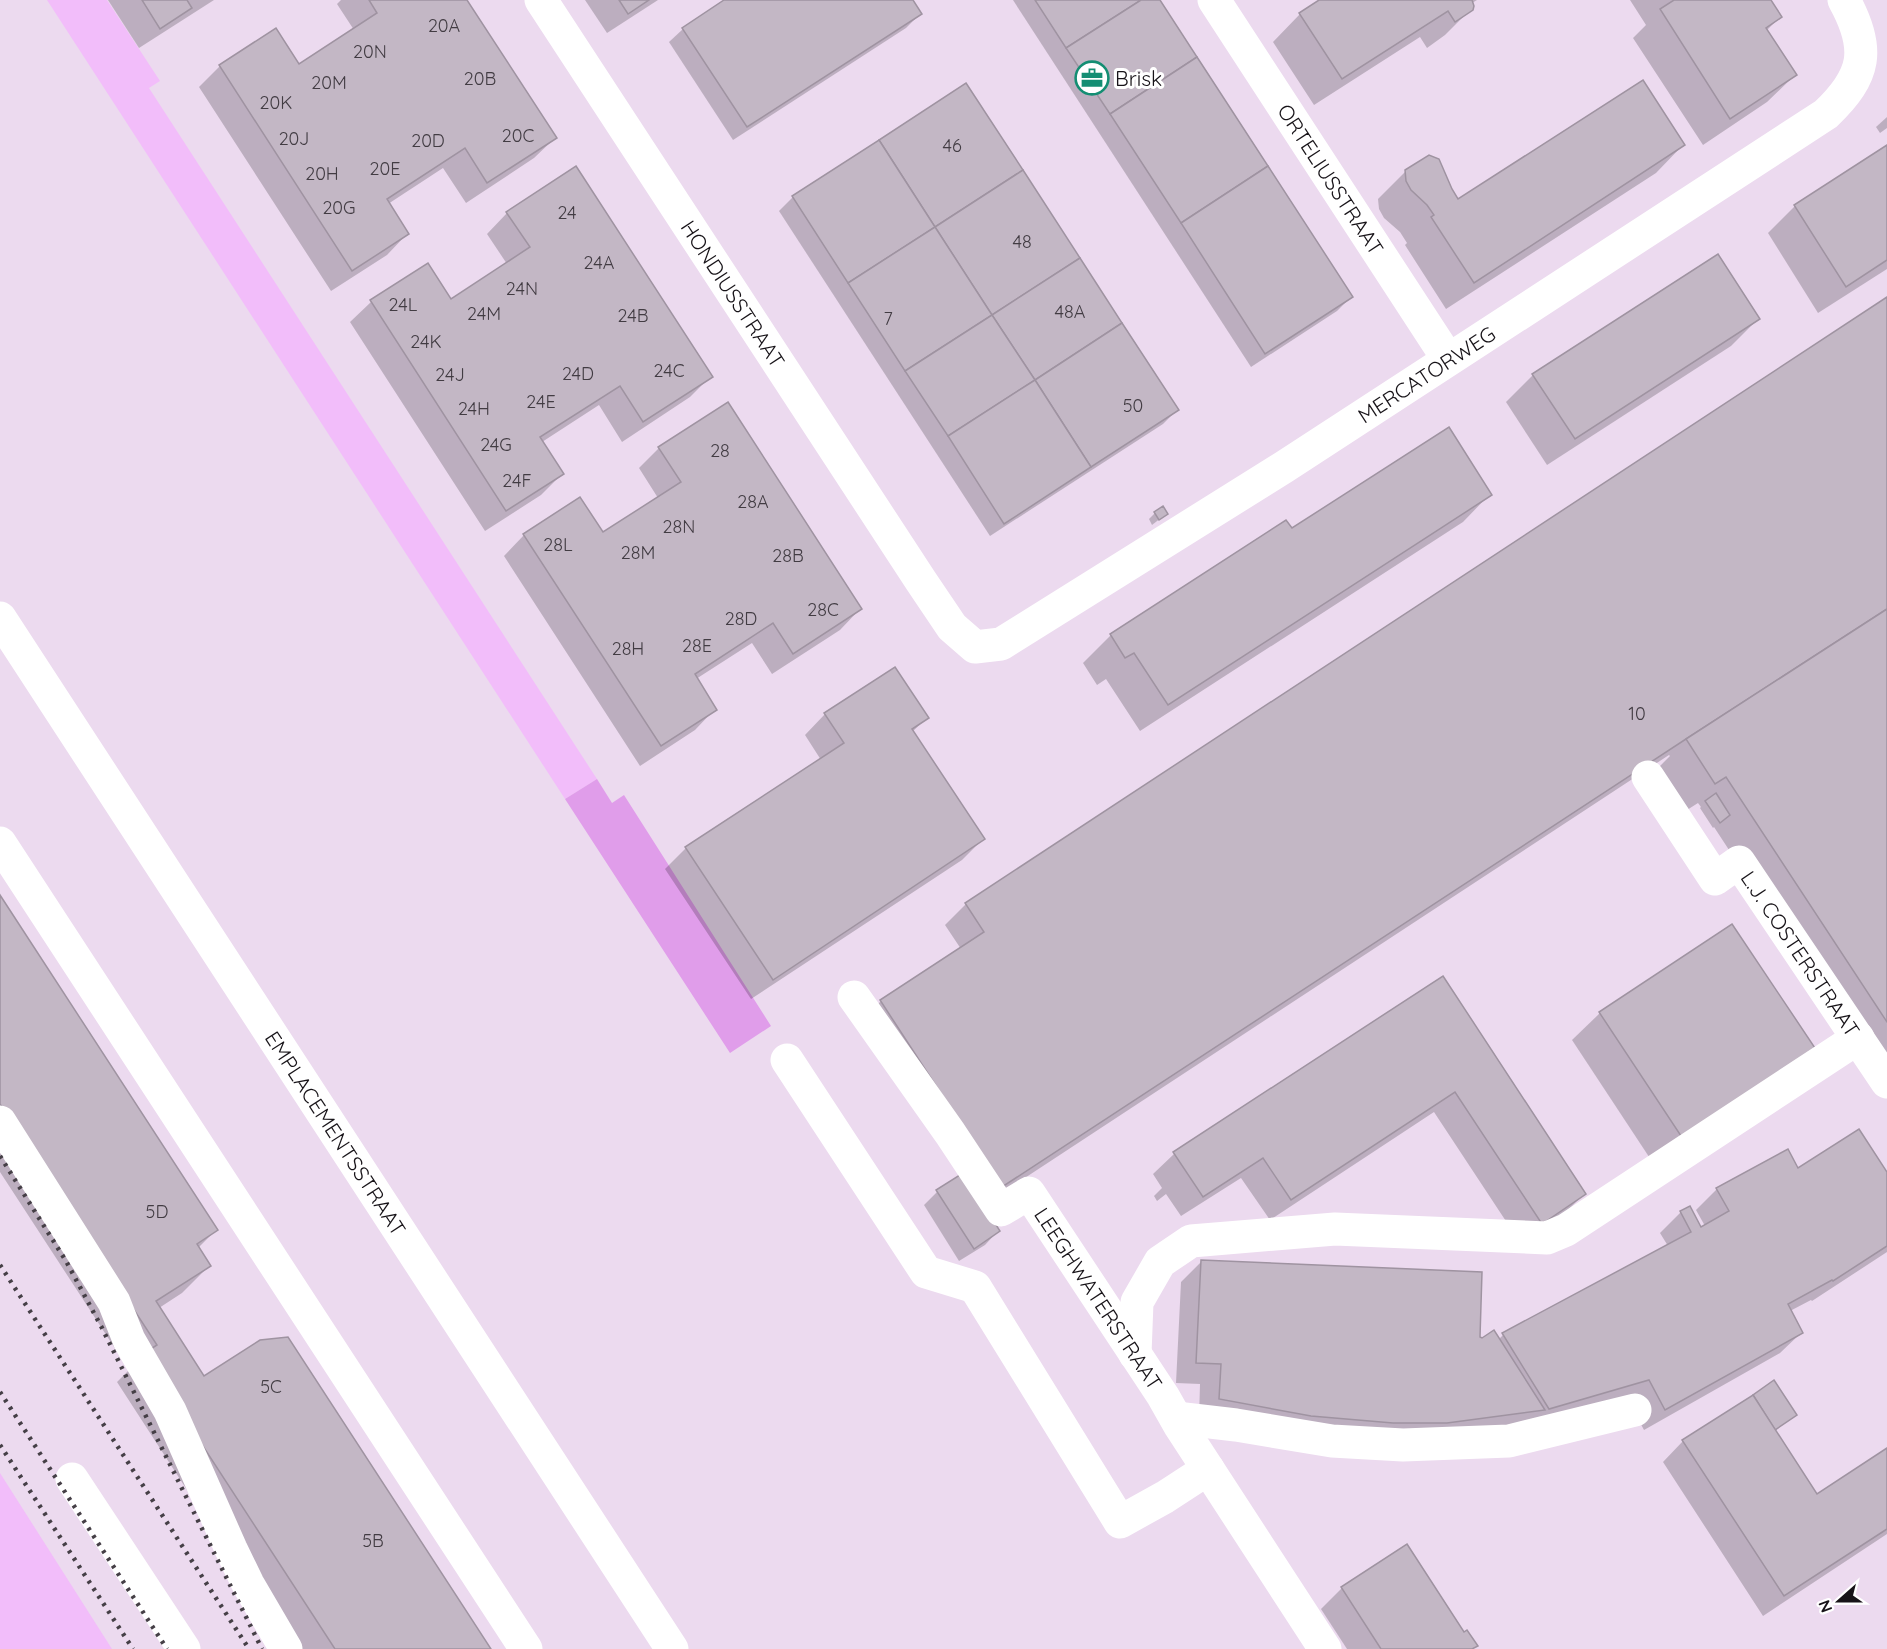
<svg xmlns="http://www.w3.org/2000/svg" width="1887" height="1649" font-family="Quicksand,sans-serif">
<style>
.built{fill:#ecdaef}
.green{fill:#f2bdfa}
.forest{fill:#e09dea}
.shadow{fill:#0003}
.building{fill:#c3b7c5;stroke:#9f93a1;stroke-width:1.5}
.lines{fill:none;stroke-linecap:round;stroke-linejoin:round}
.minor{stroke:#fff;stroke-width:33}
.rail{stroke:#453f46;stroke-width:4.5;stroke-dasharray:3 6;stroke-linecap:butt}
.labels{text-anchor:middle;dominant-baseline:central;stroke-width:6;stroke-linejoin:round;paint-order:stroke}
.number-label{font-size:18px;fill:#423c43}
.poi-label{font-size:21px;fill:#171318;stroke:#fff;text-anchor:start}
.street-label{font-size:21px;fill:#171318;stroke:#fff}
</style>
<rect width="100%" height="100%" fill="#f3e6f5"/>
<!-- built -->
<rect class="built" x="0" y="0" width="1887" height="1649"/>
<!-- green -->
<g class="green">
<path d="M 47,0 L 107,0 L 160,81 L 149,88 L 597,779 L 565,799 Z"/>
<path d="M 0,1473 L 112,1649 L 0,1649 Z"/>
</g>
<!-- forest -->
<path class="forest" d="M 597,779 L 612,803 L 624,795 L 771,1026 L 730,1053 L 565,799 Z"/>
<!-- shadow -->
<g class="shadow">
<path d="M 108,0 L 214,0 L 139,48 Z"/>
<path d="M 341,0 L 466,0 L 555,138 L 534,158 L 466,203 L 443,168 L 388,204 L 407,234 L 387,255 L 331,291 L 199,87 L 220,66 L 298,66 L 354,30 L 337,4 Z"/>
<path d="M 585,0 L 658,0 L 607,33 Z"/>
<path d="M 727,0 L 911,0 L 920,14 L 906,28 L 733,140 L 669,42 L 683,29 Z"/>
<path d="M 1013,0 L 1158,0 L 1351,297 L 1337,311 L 1251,367 Z"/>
<path d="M 1322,0 L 1477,0 L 1472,3 L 1472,8 L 1445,35 L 1427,48 L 1420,37 L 1314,105 L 1273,42 L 1300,14 Z"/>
<path d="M 1630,0 L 1769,0 L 1780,17 L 1766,31 L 1795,75 L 1767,102 L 1703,145 L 1633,38 L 1646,25 Z"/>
<path d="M 1887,117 L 1887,128 L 1880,133 L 1876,127 Z"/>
<path d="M 1683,145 L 1656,173 L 1446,309 L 1405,245 L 1407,243 L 1400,232 L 1384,218 L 1379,209 L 1378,199 L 1406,171 L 1458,202 Z"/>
<path d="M 1887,146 L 1887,269 L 1818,313 L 1768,233 L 1795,206 Z"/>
<path d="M 793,197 L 1177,410 L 1163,424 L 990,536 L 779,211 Z"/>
<path d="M 507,213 L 711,376 L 690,397 L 622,442 L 599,405 L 542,442 L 562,474 L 541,495 L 485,531 L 350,322 L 371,302 L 427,265 L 450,301 L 507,264 L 487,234 Z"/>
<path d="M 1887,298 L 1887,1077 L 1880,1081 L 1714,827 L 1713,828 L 1700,808 L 1701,807 L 1698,803 L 1687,810 L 1659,767 L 1670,756 L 1669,755 L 982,1206 L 998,1231 L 985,1245 L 959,1261 L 924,1205 L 937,1192 L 961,1176 L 860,1022 L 880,1002 L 961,949 L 945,925 L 966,904 Z"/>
<path d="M 1758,319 L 1731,346 L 1547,465 L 1506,402 L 1533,375 Z"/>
<path d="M 659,448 L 860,609 L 840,630 L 772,674 L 752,643 L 696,679 L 715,709 L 695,730 L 640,766 L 504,556 L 524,535 L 602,534 L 658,498 L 639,468 Z"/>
<path d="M 1490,494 L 1463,522 L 1140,731 L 1106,679 L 1097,685 L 1083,663 L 1111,635 L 1286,522 L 1292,530 Z"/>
<path d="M 1155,513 L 1166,514 L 1152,525 L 1149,519 Z"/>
<path d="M 825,714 L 927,718 L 912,732 L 983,839 L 962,860 L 751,999 L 665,869 L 686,848 L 821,760 L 805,735 Z"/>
<path d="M 0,898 L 216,1230 L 198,1248 L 210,1265 L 182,1293 L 159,1308 L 204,1378 L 489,1649 L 290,1649 L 117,1382 L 129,1370 L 0,1172 Z"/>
<path d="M 1443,978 L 1584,1194 L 1563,1215 L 1521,1244 L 1434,1112 L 1270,1220 L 1241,1178 L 1181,1216 L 1166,1194 L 1157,1201 L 1154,1196 L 1162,1188 L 1153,1174 L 1174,1154 Z"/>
<path d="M 1600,1013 L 1790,1081 L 1657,1169 L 1572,1040 Z"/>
<path d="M 1798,1170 L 1887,1175 L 1887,1252 L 1812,1301 L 1811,1300 L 1790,1311 L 1801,1333 L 1780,1353 L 1644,1430 L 1628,1400 L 1456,1441 L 1199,1419 L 1200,1384 L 1176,1383 L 1181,1282 L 1202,1261 L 1478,1339 L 1498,1340 L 1503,1335 L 1668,1246 L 1660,1233 L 1681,1212 L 1700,1229 L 1705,1226 L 1696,1210 L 1717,1189 Z"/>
<path d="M 1795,1415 L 1775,1431 L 1817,1496 L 1887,1450 L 1887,1534 L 1763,1616 L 1663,1462 L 1683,1441 Z"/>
<path d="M 1342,1588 L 1472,1649 L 1347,1649 L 1321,1609 Z"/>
</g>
<!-- building -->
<g class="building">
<path d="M 142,0 L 187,0 L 192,8 L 160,29 Z"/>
<path d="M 369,0 L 467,0 L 557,138 L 487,183 L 465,148 L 387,199 L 409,234 L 352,271 L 219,65 L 276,28 L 299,64 L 377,13 Z"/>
<path d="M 619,0 L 649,0 L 628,14 Z"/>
<path d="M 724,0 L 913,0 L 922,14 L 747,127 L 682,28 Z"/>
<path d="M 1035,0 L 1141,0 L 1066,48 Z"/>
<path d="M 1141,0 L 1160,0 L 1197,57 L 1110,114 L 1066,48 Z"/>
<path d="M 1319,0 L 1472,0 L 1474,6 L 1473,10 L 1455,22 L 1448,11 L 1342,79 L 1299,13 Z"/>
<path d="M 1674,0 L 1771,0 L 1782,17 L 1766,28 L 1797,75 L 1730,119 L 1660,9 Z"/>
<path d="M 1197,57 L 1268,166 L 1181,223 L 1110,114 Z"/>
<path d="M 1643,80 L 1685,145 L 1474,283 L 1431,217 L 1434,215 L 1427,205 L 1411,190 L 1406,181 L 1405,170 L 1429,155 L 1439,159 L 1452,189 L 1458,199 Z"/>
<path d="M 966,83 L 1023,170 L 935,227 L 879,140 Z"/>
<path d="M 879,140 L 935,227 L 848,283 L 792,196 Z"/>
<path d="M 1887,145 L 1887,260 L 1846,287 L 1794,205 Z"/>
<path d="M 576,166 L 713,377 L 643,422 L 620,386 L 540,437 L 564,474 L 506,511 L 370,300 L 428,263 L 451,299 L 530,247 L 506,212 Z"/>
<path d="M 1268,166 L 1353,297 L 1265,354 L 1181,223 Z"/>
<path d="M 1023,170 L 1080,258 L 992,315 L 935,227 Z"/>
<path d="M 935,227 L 992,315 L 905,371 L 848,283 Z"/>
<path d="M 1718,254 L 1760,319 L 1575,439 L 1532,374 Z"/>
<path d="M 1080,258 L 1122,323 L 1035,380 L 992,315 Z"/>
<path d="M 1887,297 L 1887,609 L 1686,739 L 1002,1187 L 880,1000 L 984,932 L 965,903 Z"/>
<path d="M 992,315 L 1035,380 L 948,436 L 905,371 Z"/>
<path d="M 1122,323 L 1179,410 L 1091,467 L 1035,380 Z"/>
<path d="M 1035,380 L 1091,467 L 1004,524 L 948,436 Z"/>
<path d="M 728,402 L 862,609 L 793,654 L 773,623 L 695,674 L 717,710 L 661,746 L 523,534 L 580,497 L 603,532 L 681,482 L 658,447 Z"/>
<path d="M 1449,427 L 1492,495 L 1168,705 L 1134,653 L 1125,658 L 1110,634 L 1286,520 L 1292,528 Z"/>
<path d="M 1163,506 L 1168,514 L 1159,520 L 1154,512 Z"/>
<path d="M 1887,609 L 1887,1022 L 1726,777 L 1715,784 L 1686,739 Z"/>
<path d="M 895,667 L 929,718 L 912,729 L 985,839 L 773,980 L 685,847 L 844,743 L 824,713 Z"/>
<path d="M 1716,793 L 1730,815 L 1720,823 L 1705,801 Z"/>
<path d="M 0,895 L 218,1230 L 197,1244 L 211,1266 L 156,1301 L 204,1376 L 260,1340 L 288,1337 L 491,1649 L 335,1649 L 143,1354 L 157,1345 L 0,1104 Z"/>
<path d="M 1732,924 L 1819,1054 L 1685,1142 L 1599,1012 Z"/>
<path d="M 1443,976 L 1586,1194 L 1542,1224 L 1455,1092 L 1291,1200 L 1263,1158 L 1203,1197 L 1173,1152 Z"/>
<path d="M 1859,1129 L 1887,1172 L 1887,1246 L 1833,1281 L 1832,1280 L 1788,1304 L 1803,1333 L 1665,1410 L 1649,1380 L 1549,1409 L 1502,1333 L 1691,1232 L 1680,1211 L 1690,1206 L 1701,1227 L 1729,1211 L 1716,1188 L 1788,1149 L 1798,1168 Z"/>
<path d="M 963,1173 L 1000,1231 L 974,1249 L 936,1190 Z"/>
<path d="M 1201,1260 L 1482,1272 L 1480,1337 L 1482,1338 L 1494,1330 L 1545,1410 L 1447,1423 L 1393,1423 L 1311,1416 L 1219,1399 L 1221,1364 L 1196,1363 Z"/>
<path d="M 1774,1380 L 1797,1415 L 1775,1430 L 1753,1395 Z"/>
<path d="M 1753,1395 L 1817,1494 L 1887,1448 L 1887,1529 L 1784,1596 L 1682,1440 Z"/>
<path d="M 1407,1544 L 1464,1632 L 1467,1630 L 1478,1646 L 1472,1649 L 1381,1649 L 1341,1587 Z"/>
</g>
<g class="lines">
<!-- minor -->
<g class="minor">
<path id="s1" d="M 541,0 L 921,581 L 952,627 L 975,647 L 1001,644 L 1284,467 L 1826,114 C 1866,76 1871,49 1844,0"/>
<path id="s2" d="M 1214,0 L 1448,359"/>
<path id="s3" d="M 0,618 L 672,1649"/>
<path id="s4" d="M 1648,777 L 1715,879 L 1739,862 L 1887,1082"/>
<path d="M 0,843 L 526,1649"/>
<path id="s5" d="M 854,997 L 950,1133 L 1001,1210 L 1029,1193 L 1163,1396 L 1180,1426 L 1325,1649"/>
<path d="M 787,1060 L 926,1272 L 975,1287 L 1120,1522 L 1165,1497 L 1208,1469"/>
<path d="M 0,1122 L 114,1302 L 129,1340 L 170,1411 L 231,1549 L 248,1584 L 286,1649"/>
<path d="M 1135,1354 L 1137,1302 L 1160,1262 L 1191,1241 L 1335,1229 L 1547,1238 L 1566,1230 L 1858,1038"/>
<path d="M 1176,1418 L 1236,1425 L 1332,1441 L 1403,1445 L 1509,1441 L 1635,1410"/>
<path d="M 72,1479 L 184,1649"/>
</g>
<!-- rail -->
<g class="rail">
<path d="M 0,1156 L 66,1261 L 102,1328 L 262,1649"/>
<path d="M 0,1265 L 249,1649"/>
<path d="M 0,1392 L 167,1649"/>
<path d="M 0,1445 L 133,1649"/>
</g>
</g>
<!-- icons -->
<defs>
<symbol id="office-ring" viewBox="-11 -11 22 22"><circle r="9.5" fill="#fff" stroke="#148e73" stroke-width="1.5"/><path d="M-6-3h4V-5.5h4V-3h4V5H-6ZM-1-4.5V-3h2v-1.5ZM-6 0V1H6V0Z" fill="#148e73"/></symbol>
</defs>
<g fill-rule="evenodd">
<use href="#office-ring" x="1073" y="59" width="38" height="38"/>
</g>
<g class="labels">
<!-- number labels -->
<g class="number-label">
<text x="444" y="25">20A</text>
<text x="370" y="51">20N</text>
<text x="480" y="78">20B</text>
<text x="329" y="82">20M</text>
<text x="276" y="102">20K</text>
<text x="518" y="135">20C</text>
<text x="294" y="138">20J</text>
<text x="428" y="140">20D</text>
<text x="952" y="145">46</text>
<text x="385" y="168">20E</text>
<text x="322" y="173">20H</text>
<text x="339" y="207">20G</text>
<text x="567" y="212">24</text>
<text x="1022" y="241">48</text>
<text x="599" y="262">24A</text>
<text x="522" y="288">24N</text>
<text x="403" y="304">24L</text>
<text x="1070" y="311">48A</text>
<text x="484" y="313">24M</text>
<text x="633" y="315">24B</text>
<text x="888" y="318">7</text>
<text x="426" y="341">24K</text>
<text x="669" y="370">24C</text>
<text x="578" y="373">24D</text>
<text x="450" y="374">24J</text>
<text x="541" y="401">24E</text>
<text x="1133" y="405">50</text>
<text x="474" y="408">24H</text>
<text x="496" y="444">24G</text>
<text x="720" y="450">28</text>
<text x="517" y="480">24F</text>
<text x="753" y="501">28A</text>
<text x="679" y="526">28N</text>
<text x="558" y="544">28L</text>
<text x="638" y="552">28M</text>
<text x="788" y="555">28B</text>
<text x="823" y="609">28C</text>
<text x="741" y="618">28D</text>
<text x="697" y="645">28E</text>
<text x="628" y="648">28H</text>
<text x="1637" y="713">10</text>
<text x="157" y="1211">5D</text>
<text x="271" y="1386">5C</text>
<text x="373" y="1540">5B</text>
</g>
<!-- poi labels -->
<g class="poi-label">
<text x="1115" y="78">Brisk</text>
</g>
<!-- street labels -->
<g class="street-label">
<text stroke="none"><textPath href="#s2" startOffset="214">ORTELIUSSTRAAT</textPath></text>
<text stroke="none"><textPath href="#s1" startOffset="351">HONDIUSSTRAAT</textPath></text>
<text stroke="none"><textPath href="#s1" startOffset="1310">MERCATORWEG</textPath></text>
<text stroke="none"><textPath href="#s4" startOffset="262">L.J. COSTERSTRAAT</textPath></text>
<text stroke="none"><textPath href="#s3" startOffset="615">EMPLACEMENTSSTRAAT</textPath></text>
<text stroke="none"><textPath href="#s5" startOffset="418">LEEGHWATERSTRAAT</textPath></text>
</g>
</g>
<!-- north arrow -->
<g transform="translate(1839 1601) rotate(249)" stroke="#ffffff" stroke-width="4.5" paint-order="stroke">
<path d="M0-4.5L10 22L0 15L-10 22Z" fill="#171318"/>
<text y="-9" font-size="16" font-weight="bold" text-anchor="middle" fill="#171318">N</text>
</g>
</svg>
